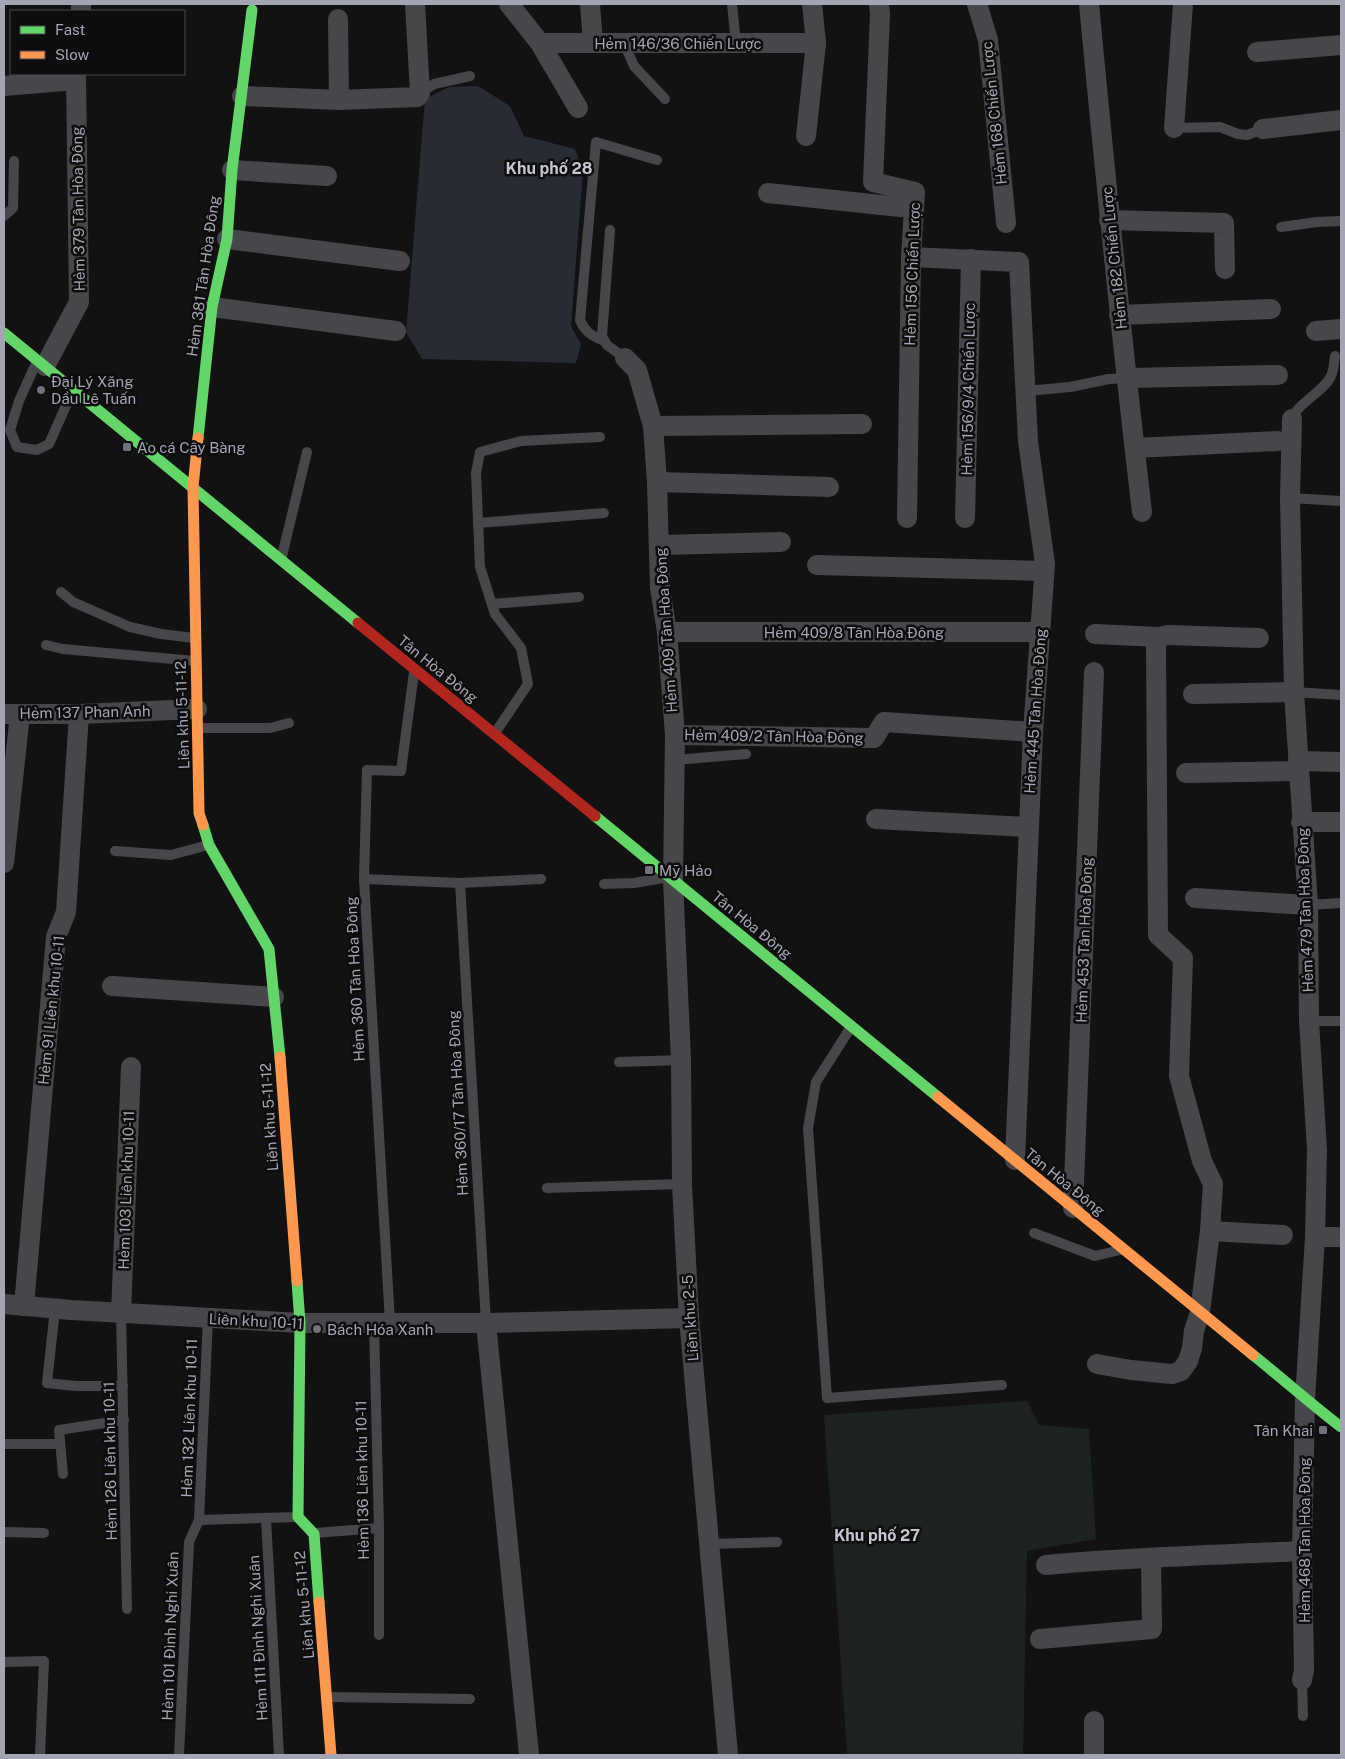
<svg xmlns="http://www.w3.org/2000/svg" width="1345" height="1759" font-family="'Public Sans',sans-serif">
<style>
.green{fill:#1c231e}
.water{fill:#262b34}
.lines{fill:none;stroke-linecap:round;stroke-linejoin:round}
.lane{stroke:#47474b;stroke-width:10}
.street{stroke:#47474b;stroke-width:20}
.fast{stroke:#63d668;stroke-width:11}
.slow{stroke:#ff974d;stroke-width:11}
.jam{stroke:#b3261e;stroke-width:11}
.poi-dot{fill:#70727c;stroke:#0d0d0e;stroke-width:2}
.labels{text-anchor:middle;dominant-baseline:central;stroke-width:5;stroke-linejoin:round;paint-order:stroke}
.street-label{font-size:15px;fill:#a3a5b4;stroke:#0d0d0e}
.poi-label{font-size:15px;fill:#a3a5b4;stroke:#0d0d0e;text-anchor:start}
.neighbourhood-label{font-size:16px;font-weight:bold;fill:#c4c5d0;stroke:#0d0d0e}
</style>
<rect width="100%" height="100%" fill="#121213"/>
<!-- green -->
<path class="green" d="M 1027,1401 L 1039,1425 L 1089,1429 L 1096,1539 L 1027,1551 L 1023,1755 L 847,1755 L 824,1415 Z"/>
<!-- water -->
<path class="water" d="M 478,86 L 510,106 L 524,136 L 575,149 L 583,171 L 571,326 L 581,344 L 576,363 L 422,359 L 406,332 L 425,99 L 449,87 Z"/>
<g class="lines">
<!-- lane -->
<g class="lane">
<path d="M 732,4 L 736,43"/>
<path d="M 624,43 L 634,66 L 665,99"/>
<path d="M 420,93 L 434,84 L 470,76"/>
<path d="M 1174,128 L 1220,127 L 1238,134 L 1247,135 L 1263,129"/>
<path d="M 4,216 L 13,208 L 14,161"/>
<path d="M 1281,227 L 1317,222 L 1341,221"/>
<path d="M 610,230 L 602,336 L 607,345 L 625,358"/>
<path d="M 604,341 C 592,336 585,332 580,320 L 596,142 L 657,160"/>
<path d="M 37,361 L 19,401 L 10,430 L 17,447 L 37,450 L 49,444 L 72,392"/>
<path d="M 1026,391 L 1070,387 L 1109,379 L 1128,378"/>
<path d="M 1292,419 C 1297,403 1324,392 1331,376 C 1334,370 1334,362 1335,356"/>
<path d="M 1290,498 L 1341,501"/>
<path d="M 478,523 L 604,513"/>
<path d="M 282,556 L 307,452"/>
<path d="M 61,592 L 73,602 L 130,627 L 161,634 L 194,638"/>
<path d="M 492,604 L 579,597"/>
<path d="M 46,645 L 63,649 L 195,661"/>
<path d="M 1294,692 L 1341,695"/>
<path d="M 199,728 L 270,728 L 289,723"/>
<path d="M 495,733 L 528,684 L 521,648 L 495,614 L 480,567 L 476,473 L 480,452 L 521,441 L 600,437"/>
<path d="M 675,760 L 746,754"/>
<path d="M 115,851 L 171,855 L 208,845"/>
<path d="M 364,879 L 460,883 L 541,879"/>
<path d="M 460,883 L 486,1323"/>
<path d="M 604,884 L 634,883 L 663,878"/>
<path d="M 1308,905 L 1341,903"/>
<path d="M 1309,1021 L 1341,1021"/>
<path d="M 851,1027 L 816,1082 L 808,1128 L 827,1398 L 1002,1385"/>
<path d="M 619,1062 L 681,1060"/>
<path d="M 547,1188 L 682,1184"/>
<path d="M 1034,1233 L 1095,1256 L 1120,1250"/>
<path d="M 55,1309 L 47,1383 L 76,1386 L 123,1386"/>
<path d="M 121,1313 L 127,1609"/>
<path d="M 390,1322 L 364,879 L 367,770 L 401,771 L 414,672"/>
<path d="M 374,1324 L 379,1528 L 379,1635"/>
<path d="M 4,1444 L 60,1444"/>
<path d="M 63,1474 L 59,1430 L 124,1420"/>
<path d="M 266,1518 L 279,1755"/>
<path d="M 199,1520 L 298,1517"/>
<path d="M 4,1532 L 44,1533"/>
<path d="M 315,1533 L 379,1528"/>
<path d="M 709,1544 L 777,1542"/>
<path d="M 4,1662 L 44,1661 L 40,1755"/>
<path d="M 1302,1680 L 1303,1716"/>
<path d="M 328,1697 L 470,1699"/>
<path d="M 179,1755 L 189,1542 L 199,1520 L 208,1318"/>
</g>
<!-- street -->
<g class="street">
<path d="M 509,4 L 540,43 L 578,108"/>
<path d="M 590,4 L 593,43"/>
<path d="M 879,4 L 880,14 L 873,182 L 915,192 L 911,257 L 907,518"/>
<path d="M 977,4 L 988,40 L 1006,223"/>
<path d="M 1089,4 C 1105,173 1122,343 1142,512"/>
<path d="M 81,11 L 81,4"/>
<path d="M 338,19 L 339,100"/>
<path d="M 540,43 L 816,43"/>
<path d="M 1257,52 L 1341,45"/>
<path d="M 4,86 L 76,80"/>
<path d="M 242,96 L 339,100 L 417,97 L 420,93 L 415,4"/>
<path d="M 1174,128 L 1183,4"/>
<path d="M 1263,129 L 1341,120"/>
<path d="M 806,136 L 816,43 L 812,4"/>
<path d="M 232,170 L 327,176"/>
<path d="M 768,193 L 900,207 L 913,206"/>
<path d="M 1109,220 L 1224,223 L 1225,269"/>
<path d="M 227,239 L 400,261"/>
<path d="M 911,257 L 1019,262 L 1028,441 L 1045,564 L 1033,732 L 1015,1160"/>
<path d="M 212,307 L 396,331"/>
<path d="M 1119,315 L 1271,309"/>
<path d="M 1316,331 L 1341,329"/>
<path d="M 625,358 L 637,370 L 653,426 L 657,482 L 660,588 L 667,632 L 675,735 L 673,880 L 681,1060 L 682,1184 L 689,1318 L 728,1755"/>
<path d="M 45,366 L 79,302 L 76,74"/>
<path d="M 1128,378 L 1278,375"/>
<path d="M 1292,419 L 1290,498 L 1294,692 L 1308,905 L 1309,1021 L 1317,1150 L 1315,1237 L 1305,1400 L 1302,1551 L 1304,1670 L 1302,1680"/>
<path d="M 653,426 L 862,424"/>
<path d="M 1135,448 L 1278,441"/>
<path d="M 657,482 L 829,487"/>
<path d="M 965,518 L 971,259"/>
<path d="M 659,545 L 781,542"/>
<path d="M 817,565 L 1043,571"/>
<path d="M 667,632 L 1040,632"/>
<path d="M 1095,634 L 1158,637"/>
<path d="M 1193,694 L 1294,692"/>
<path d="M 4,714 L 79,714 L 197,709"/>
<path d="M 675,735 L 874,738 L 884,722 L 1033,732"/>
<path d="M 1298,761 L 1341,762"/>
<path d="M 1186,773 L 1299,771"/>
<path d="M 876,819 L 1028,827"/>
<path d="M 1301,822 L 1341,822"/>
<path d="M 4,863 L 20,714"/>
<path d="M 1195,898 L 1308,905"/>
<path d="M 112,986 L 274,997"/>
<path d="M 1073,1208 L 1094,672"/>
<path d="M 1210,1231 L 1283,1235"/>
<path d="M 1315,1237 L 1341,1237"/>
<path d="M 4,1304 L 71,1310 L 300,1323 L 486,1323 L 689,1318"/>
<path d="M 24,1306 L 56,937 L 66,912 L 79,714"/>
<path d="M 121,1313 L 131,1067"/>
<path d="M 486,1323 L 529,1755"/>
<path d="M 1097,1364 L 1131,1370 L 1172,1374 L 1181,1371 L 1188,1361 L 1192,1348 L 1194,1331 L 1200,1312 L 1210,1231 L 1213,1184 L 1202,1161 L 1179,1076 L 1183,958 L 1158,935 L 1156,646 L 1158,637 L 1168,635 L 1259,638"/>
<path d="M 1046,1565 C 1131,1557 1217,1555 1302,1551"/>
<path d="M 1040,1639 L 1152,1629 L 1151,1559"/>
<path d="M 1094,1721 L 1094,1755"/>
</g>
<!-- fast -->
<g class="fast">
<path d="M 4,333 L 358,623"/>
<path d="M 198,438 L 212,307 L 227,239 L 232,170 L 252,10"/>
<path d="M 595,816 L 938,1097"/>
<path d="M 203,825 L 209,845 L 269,949 L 280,1057"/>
<path d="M 297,1281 L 300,1323 L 298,1517 L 314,1534 L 319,1602"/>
<path d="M 1253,1355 C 1283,1379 1311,1404 1341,1427"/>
</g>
<!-- slow -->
<g class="slow">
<path d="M 198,438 L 193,487 L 199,813 L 203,825"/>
<path d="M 280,1057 L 297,1281"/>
<path d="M 938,1097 L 1253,1355"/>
<path d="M 319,1602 L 331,1755"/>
</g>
<!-- jam -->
<path class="jam" d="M 358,623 L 595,816"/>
</g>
<!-- markers -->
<g class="poi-dot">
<circle cx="41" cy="390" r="5"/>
<rect x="122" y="442" width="10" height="10" rx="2.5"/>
<rect x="644" y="865" width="10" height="10" rx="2.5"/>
<circle cx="317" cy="1329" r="5"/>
<rect x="1318" y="1425" width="10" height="10" rx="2.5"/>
</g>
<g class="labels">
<!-- street labels -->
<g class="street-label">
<text x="678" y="43">Hẻm 146/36 Chiến Lược</text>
<text transform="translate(994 113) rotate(-96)">Hẻm 168 Chiến Lược</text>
<text transform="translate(78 209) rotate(-91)">Hẻm 379 Tân Hòa Đông</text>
<text transform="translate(1114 258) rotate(-96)">Hẻm 182 Chiến Lược</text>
<text transform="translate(912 274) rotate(-88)">Hẻm 156 Chiến Lược</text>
<text transform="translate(203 276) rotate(-82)">Hẻm 381 Tân Hòa Đông</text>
<text transform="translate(968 389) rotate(-89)">Hẻm 156/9/4 Chiến Lược</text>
<text transform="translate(666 630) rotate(-94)">Hẻm 409 Tân Hòa Đông</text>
<text x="854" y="632">Hẻm 409/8 Tân Hòa Đông</text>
<text transform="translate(438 669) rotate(39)">Tân Hòa Đông</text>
<text transform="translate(1035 711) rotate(-86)">Hẻm 445 Tân Hòa Đông</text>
<text transform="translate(85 712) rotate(-1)">Hẻm 137 Phan Anh</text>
<text transform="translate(182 715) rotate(-92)">Liên khu 5-11-12</text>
<text transform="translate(774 736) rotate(1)">Hẻm 409/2 Tân Hòa Đông</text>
<text transform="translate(1305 910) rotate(-92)">Hẻm 479 Tân Hòa Đông</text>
<text transform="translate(752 925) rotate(39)">Tân Hòa Đông</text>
<text transform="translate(1084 940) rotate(-88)">Hẻm 453 Tân Hòa Đông</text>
<text transform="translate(355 979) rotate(-93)">Hẻm 360 Tân Hòa Đông</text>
<text transform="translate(51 1010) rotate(-84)">Hẻm 91 Liên khu 10-11</text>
<text transform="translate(458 1103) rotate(-93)">Hẻm 360/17 Tân Hòa Đông</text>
<text transform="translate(269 1117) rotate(-94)">Liên khu 5-11-12</text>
<text transform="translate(1065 1182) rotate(39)">Tân Hòa Đông</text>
<text transform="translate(126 1190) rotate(-88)">Hẻm 103 Liên khu 10-11</text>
<text transform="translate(690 1318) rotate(-94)">Liên khu 2-5</text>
<text transform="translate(256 1321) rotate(3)">Liên khu 10-11</text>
<text transform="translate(189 1418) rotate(-88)">Hẻm 132 Liên khu 10-11</text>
<text transform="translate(110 1461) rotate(-91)">Hẻm 126 Liên khu 10-11</text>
<text transform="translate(362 1480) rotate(-91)">Hẻm 136 Liên khu 10-11</text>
<text transform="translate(1304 1540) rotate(-90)">Hẻm 468 Tân Hòa Đông</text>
<text transform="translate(304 1605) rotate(-95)">Liên khu 5-11-12</text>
<text transform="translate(170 1636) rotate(-88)">Hẻm 101 Đình Nghi Xuân</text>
<text transform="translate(258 1638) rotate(-93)">Hẻm 111 Đình Nghi Xuân</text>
</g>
<!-- poi labels -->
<g class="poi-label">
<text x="51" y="381">Đại Lý Xăng<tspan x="51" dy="17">Dầu Lê Tuấn</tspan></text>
<text x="137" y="447">Ao cá Cây Bàng</text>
<text x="659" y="870">Mỹ Hảo</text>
<text x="327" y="1329">Bách Hóa Xanh</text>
<text x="1313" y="1430" text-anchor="end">Tân Khai</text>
</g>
<!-- neighbourhood labels -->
<g class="neighbourhood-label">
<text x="549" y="168">Khu phố 28</text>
<text x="877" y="1535">Khu phố 27</text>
</g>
</g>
<!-- border -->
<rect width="1345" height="1759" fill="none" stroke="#a3a5b4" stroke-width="10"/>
<!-- legend -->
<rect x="10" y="10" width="175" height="65" fill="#0d0d0e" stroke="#494a50"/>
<rect x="20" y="26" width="25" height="8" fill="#63d668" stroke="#494a50"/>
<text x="55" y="35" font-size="15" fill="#a3a5b4">Fast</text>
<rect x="20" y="51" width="25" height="8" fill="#ff974d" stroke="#494a50"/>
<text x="55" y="60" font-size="15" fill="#a3a5b4">Slow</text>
</svg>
